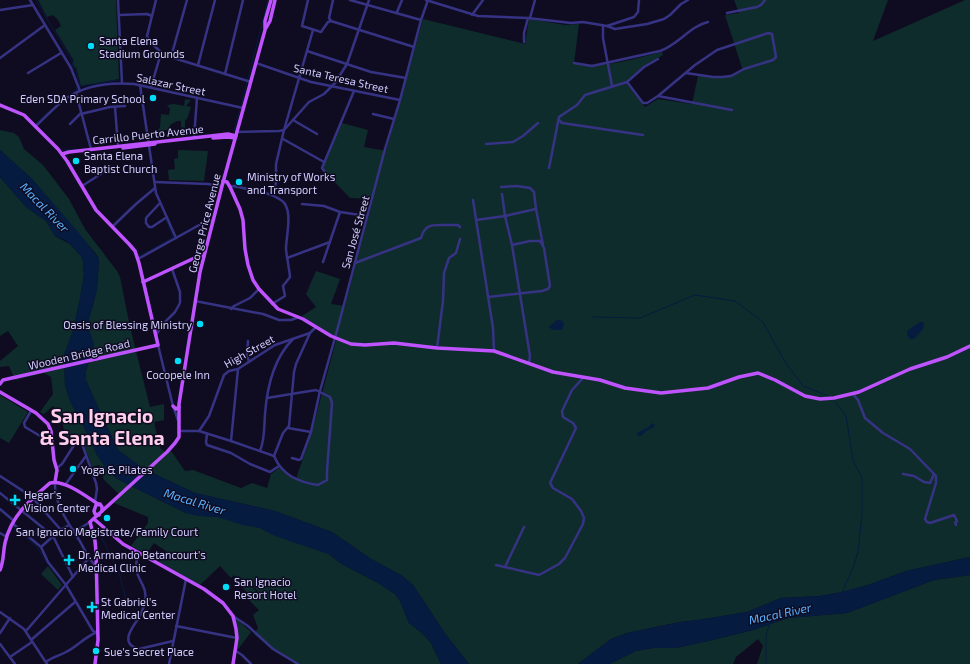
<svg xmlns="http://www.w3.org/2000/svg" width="970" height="664" font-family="'Exo 2',sans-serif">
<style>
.green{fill:#0e2c2b}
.water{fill:#061b40}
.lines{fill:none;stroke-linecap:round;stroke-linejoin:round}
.stream{stroke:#061b40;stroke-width:1}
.minor{stroke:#373384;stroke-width:2.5}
.major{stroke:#bf53ff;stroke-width:3.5}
.poi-dot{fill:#00def7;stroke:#0f0c21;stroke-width:1.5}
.labels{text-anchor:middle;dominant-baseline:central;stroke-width:3;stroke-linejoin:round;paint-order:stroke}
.poi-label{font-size:11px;fill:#d2ccff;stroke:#0f0c21;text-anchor:start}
.street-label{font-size:11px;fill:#d2ccff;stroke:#0f0c21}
.water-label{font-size:12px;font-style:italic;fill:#5ab2ff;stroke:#0f0c21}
.town-label{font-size:19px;font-weight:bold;fill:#ffceed;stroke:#0f0c21}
</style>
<rect width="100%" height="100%" fill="#0f0c21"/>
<!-- green -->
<g class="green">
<path d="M 38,0 L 116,0 L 119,79 L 81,86 L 76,67 L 74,67 L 73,62 L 74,61 L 55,30 L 61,26 C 59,20 57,18 52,15 L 47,17 Z"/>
<path d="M 734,0 L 888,0 L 873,41 L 965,0 L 970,0 L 970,557 L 906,571 L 868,585 L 842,592 L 820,596 L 781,598 L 747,612 L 698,620 L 680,622 L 627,633 L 611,639 L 578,664 L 469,664 L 446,635 L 413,585 L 401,575 L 371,559 L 332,532 L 275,511 L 195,493 L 144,469 L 118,450 L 91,392 L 86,380 L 86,371 L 90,359 L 92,339 L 89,332 L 89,319 L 97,290 L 99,259 L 96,254 L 32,179 L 0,150 L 0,130 L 14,133 L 19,137 L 24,149 L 43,165 L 69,199 L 85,229 L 117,271 L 120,277 L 130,327 L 150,407 L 164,404 L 164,420 L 154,422 L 160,448 L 165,452 L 163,454 L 164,456 L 171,451 L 185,471 L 193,470 L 241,488 L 252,483 L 267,488 L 271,474 L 279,468 L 286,474 L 296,479 L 312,431 L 337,337 L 330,334 L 302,316 L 316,307 L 306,294 L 316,271 L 340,279 L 331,304 L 345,306 L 373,199 L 350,198 L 322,169 L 342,123 L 368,130 L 364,147 L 386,151 L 423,19 L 525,44 L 529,19 L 565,25 L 579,24 L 574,63 C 604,69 633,59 662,52 L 663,55 L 641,68 L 625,82 L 645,107 L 658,99 L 692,104 L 698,76 L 723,78 L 743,71 L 725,15 L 739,13 Z"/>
<path d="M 185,99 L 191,100 L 186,106 L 191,107 L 187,119 L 185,120 L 185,128 L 181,127 L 181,121 L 177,121 L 170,125 L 169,130 L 164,130 L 157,136 L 153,133 L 160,128 L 161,114 L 169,115 L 170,109 L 167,105 L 174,104 L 184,106 Z"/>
<path d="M 178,150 L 208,151 L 204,181 L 169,180 L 168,170 L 175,169 L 174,159 L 178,158 Z"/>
<path d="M 0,177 L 26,207 L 46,221 L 55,236 L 70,244 L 81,256 L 83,262 L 84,275 L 80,298 L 73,331 L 64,355 L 65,385 L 70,401 L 82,423 L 97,455 L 107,470 L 116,478 L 127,484 L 186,513 L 205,516 L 218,517 L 260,528 L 276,536 L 329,554 L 340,563 L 378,583 L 395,594 L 400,601 L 409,623 L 422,633 L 431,643 L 441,664 L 298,664 L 274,651 L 254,634 L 258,628 L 253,615 L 259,610 L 249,600 L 258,591 L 248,581 L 243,585 L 234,575 L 231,578 L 220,566 L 200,585 L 159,562 L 166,551 L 154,543 L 146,554 L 131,546 L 148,523 L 148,517 L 114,503 L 112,501 L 119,494 L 104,480 L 99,465 L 92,467 L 81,437 L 74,442 L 65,436 L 62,420 L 53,406 L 44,414 L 40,412 L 53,394 L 51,377 L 44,373 L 15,380 L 9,366 L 0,367 L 0,361 L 18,346 L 8,331 L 0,336 Z"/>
<path d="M 0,395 L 28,412 L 9,443 L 0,438 Z"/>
<path d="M 48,566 L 62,585 L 58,590 L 41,574 Z"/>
<path d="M 970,575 L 970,664 L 757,664 L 763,646 L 758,639 L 736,657 L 733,664 L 609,664 L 636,651 L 653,648 L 676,648 L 708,641 L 753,630 L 788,618 L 847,613 L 934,580 Z"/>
<path d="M 247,582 L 256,591 L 251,596 L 242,587 Z"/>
<path d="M 233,616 L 251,632 L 236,652 L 237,636 Z"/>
</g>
<!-- water -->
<g class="water">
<path d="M 0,150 L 32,179 L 79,233 L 99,259 L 97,290 L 89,319 L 89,329 L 94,344 L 94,352 L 86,369 L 86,380 L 91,392 L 118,450 L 144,469 L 195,493 L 275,511 L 332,532 L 371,559 L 401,575 L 413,585 L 446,635 L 469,664 L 441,664 L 431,643 L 422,633 L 409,623 L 400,601 L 395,594 L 378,583 L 340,563 L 329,554 L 275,536 L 260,528 L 242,525 L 218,517 L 198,516 L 186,513 L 127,484 L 116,478 L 107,470 L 97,455 L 82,423 L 70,401 L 65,385 L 64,355 L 73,331 L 80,298 L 84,275 L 83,262 L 81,256 L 70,244 L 65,240 L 55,236 L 46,221 L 26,207 L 0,177 Z"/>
<path d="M 557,320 L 563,321 L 564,325 L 562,330 L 553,330 L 549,327 Z"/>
<path d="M 920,322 L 923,322 L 924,324 L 923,329 L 914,339 L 910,339 L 907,335 L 907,331 Z"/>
<path d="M 652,423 L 655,425 L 653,428 L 646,431 L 641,436 L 637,436 L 637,433 L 649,427 Z"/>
<path d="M 970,557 L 970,575 L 934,580 L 847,613 L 788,618 L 753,630 L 708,641 L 676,648 L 653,648 L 636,651 L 609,664 L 578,664 L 611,639 L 627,633 L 680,622 L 698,620 L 747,612 L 781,598 L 820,596 L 842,592 L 868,585 L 906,571 Z"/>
</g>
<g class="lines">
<!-- stream -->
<g class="stream">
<path d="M 36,0 L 72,61 L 73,67 L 75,67 L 80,86 L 119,80"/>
<path d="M 72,93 L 77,90 L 76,87"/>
<path d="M 58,104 L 64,98"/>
<path d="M 241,106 L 268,0"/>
<path d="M 35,124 L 51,110"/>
<path d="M 233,134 L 240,110"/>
<path d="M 63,150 L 84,149"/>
<path d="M 138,256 L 151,250 L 173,237 L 166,220"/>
<path d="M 593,317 L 640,318 L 695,295 L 735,301 L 763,322 L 785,362 L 803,386 L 831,397"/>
<path d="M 833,399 L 846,416 L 853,460 L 862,478 L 862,515 L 858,552 L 853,568 L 842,592"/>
<path d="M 9,483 L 31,498"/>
<path d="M 13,527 L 37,547 L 47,563"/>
<path d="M 102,538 L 119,573 L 127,604"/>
<path d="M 766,664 L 766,635 L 770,623"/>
</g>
<!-- minor -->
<g class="minor">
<path d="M 30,0 L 71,68 L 80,91"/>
<path d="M 118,0 L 122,83"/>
<path d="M 156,0 L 147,36 L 149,41 L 164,55 L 251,82"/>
<path d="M 308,0 L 302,26 L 321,32 L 328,22 L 331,21"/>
<path d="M 350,0 L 421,20"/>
<path d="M 426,0 L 478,16 L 528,18 L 571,23 L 583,22 L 607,26 L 615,29 L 647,24 L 664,19 L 670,15 L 681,4 L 688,0"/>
<path d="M 0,10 L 33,5"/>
<path d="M 397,12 L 402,0"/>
<path d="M 727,13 L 757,7 L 761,5 L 765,0"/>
<path d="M 119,15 L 147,14 L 152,16"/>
<path d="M 472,15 L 483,0"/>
<path d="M 530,18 L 535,0"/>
<path d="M 331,21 L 414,47"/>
<path d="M 331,21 L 329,18 L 333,0"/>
<path d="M 603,26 L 603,38 L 612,86"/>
<path d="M 607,26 L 634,17 L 638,12 L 639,0"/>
<path d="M 524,42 L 524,33 L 528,18"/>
<path d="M 307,51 L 371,72 L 406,78"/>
<path d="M 171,57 L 187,0"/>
<path d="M 0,58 L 45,25"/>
<path d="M 256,63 L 311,82 L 400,100"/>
<path d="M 574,63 L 592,66 L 660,51 C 678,45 690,26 708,22"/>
<path d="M 198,65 L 215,0"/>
<path d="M 28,73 L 61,53"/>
<path d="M 225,74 L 243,0"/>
<path d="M 627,82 L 643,103 L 647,103 L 658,96 L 695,65 L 717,50 L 768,33 L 772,34 L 776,57 L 773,60 L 744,69 L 731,76 L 722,77 L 713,77 L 686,73"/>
<path d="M 140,85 L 156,193 L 176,238"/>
<path d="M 151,87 L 161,53"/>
<path d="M 76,93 L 91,149"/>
<path d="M 658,96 L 732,110"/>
<path d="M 115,107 L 118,146"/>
<path d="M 81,114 L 110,107 L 125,106"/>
<path d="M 373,114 L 394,119"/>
<path d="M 293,120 L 317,134"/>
<path d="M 559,120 L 562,123 L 643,135"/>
<path d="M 70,124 L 81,113"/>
<path d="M 35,127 C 45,117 55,107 65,99 C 85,85 111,82 134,84 L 243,108"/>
<path d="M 237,132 L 279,131 L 284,130 L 309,102 L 324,94 L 335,83 L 347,64 L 369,0"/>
<path d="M 194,138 L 197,98"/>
<path d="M 283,139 L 324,162"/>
<path d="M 486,144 L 513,142 L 523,136 L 538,123"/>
<path d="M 549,168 L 559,117 L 577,105 L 585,95 L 627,82 L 644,67 L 658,59"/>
<path d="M 329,177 L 322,168 L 354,91"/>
<path d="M 155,182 L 208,184 L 222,186"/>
<path d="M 82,186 L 107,170"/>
<path d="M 230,187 L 234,186 C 249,190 268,191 281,200 C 294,208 286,236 286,249 C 287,259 289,267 290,277 L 283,286 L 285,296 L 272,304"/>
<path d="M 501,187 L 517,186 L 530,188 L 534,192 L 536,209 L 543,245"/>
<path d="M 502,194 L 505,216 L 512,245 L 530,356 L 529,363"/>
<path d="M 272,195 L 276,183 L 276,164 L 284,130 L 313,30"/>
<path d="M 473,200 L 493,328 L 494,351"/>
<path d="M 160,203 L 146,218 L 146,223 L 149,227 L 152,227 L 167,217"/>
<path d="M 302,204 L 324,206 L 340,212 L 367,216"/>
<path d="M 476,220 L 505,216 L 536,209"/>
<path d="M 112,227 L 136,204 L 155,188"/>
<path d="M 287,258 L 330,242"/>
<path d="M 138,259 L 201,224 L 213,220"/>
<path d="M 323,262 L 340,212"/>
<path d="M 355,263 L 421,238 C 425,224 432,225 444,225 C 449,225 453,225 458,225 L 460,227"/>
<path d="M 488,297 L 542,291 L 548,289 L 550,286 L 544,248 L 540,241 L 530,241 L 512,245"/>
<path d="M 195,301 L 263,314 L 279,320 L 291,320 L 299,317"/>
<path d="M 231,309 L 234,306 L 250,298 L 259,289"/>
<path d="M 156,335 L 163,324 L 175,312 L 180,303 L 180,292 L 172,269"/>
<path d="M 248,341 L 247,354 L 249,362"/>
<path d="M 158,345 L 173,406 L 178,420"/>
<path d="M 437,348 L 443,301 L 444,273 L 449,258 L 456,253 L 460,239"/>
<path d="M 853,394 L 858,400 L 865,418 L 883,433 L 910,449 L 936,476 L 936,483 L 925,519 L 927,522 L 930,523 L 954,515 L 957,521 L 955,523 L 956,525"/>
<path d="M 267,398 L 316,390 L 330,397 L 332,403 L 327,471 L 327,480 L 318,485 C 298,482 282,475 274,456 L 283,433 L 289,426 L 294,372 L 296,364 L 310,333"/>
<path d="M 31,411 L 24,423 L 25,427 L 52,443"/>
<path d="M 288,428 L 311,432"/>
<path d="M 179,431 L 199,431 L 231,441 L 274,456"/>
<path d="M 199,431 L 209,416 L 224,375 L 229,371 L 238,369 L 275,345 L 310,333 L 316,327"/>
<path d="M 207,434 L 206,442 L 207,445 L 231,453 L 250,464 L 270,472 L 279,466"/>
<path d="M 231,441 L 238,369"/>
<path d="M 260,451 C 265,439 264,427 265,414 C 267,387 273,359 293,339"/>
<path d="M 292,458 L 299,460 L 301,459 L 311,432 L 320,391 L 338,327 L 385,149 L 400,100 L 421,20 L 428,0"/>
<path d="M 57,468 L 62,464 L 76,442 L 81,441 L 96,483 L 97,489 L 95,502"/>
<path d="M 903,474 L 914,476 L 924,482 L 930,483 L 934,474"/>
<path d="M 0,476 L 31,496 L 61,530"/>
<path d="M 55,483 C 54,505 70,525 81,543 C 85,551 89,560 96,566"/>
<path d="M 65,485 L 86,456"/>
<path d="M 0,493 L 53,536 L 73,577"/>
<path d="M 0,509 L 14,521"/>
<path d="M 12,523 L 41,547 L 48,562 L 66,585 L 93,631 L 98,633"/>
<path d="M 73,530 L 79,529 L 90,522"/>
<path d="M 0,533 L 7,537"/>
<path d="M 41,547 L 59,531 L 69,525"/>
<path d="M 139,553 C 129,578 149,582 145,601 C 144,607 141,614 138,619 C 132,628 119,644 139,649 L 173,641"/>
<path d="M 496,565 L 539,575 L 559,564 L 565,558 L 583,524 L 584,518 L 581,511 L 572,499 L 553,488 L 550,483 L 576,428 L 573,423 L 563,417 L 562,411 L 572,390 L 584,377"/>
<path d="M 505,567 L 524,527"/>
<path d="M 0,612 L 24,629 L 47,664"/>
<path d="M 233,616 L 248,626 L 273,649 L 298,664"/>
<path d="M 176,626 L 237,638"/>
<path d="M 26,631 L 89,558"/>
<path d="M 0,633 L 10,618"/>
<path d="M 31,640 L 75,602"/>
<path d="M 0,644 L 15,664"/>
<path d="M 236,651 L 242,655 L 251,664"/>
<path d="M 10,657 L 32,642"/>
<path d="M 46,662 C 52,657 59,656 66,652 C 76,647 84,638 95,633"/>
<path d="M 169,664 L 186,579"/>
</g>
<!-- major -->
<g class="major">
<path d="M 266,28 L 270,21 L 275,0"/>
<path d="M 0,105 L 24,115 L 58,149 L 67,161 L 96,210 L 129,244 L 135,251 L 139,263 L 158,345 L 3,380 L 0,384"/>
<path d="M 213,138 L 228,137 L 235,138"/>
<path d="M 123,148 L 155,144"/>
<path d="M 62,154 L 69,152 L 228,134 L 236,136"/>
<path d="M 223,181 L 227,182 L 230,187 L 240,209 L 243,220 L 245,249 L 248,265 L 253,280 L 259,289 L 278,309 L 303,319 L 331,336 L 351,344 L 365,345 L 394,343 L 437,348 L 494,351 L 553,372 L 600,380 L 625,388 L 661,393 L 708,388 L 739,377 L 758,373 L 775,380 L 805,396 L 820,399 L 834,398 L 859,392 L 910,369 L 947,357 L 970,346"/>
<path d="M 143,282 L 201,255 L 204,256"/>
<path d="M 0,392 L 36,413 L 48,424 L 51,431 L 54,460 L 57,470 L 55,482"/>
<path d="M 173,406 L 176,409 L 179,407"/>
<path d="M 99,515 L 95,514 L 94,511 L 96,505 L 100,504 L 102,507 L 102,511"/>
<path d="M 94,519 L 123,544 L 204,589 L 223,603 L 233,616 L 236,629 L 237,638 L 233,664"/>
<path d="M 0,570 C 4,561 3,552 5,543 C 11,516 30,500 50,483 C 64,479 87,497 98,504"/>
<path d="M 95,664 L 98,640 L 96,552 L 95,541 L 90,522 L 167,452 L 175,443 L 179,437 L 179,404 L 200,272 L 222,186 L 265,30 L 265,21 L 271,0"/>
</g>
</g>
<!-- markers -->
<g class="poi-dot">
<circle cx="91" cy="46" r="4"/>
<circle cx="153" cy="98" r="4"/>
<circle cx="76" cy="161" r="4"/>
<circle cx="239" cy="182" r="4"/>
<circle cx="200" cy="324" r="4"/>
<circle cx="178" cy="361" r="4"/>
<circle cx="73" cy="469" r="4"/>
<path d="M13 494h4v4h4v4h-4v4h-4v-4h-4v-4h4z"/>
<circle cx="107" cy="518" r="4"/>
<path d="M67 554h4v4h4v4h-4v4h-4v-4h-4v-4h4z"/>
<circle cx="226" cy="587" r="4"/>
<path d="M90 601h4v4h4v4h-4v4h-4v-4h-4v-4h4z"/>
<circle cx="96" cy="651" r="4"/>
</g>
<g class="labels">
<!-- poi labels -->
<g class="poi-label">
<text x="99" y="40">Santa Elena<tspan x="99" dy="13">Stadium Grounds</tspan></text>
<text x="145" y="98" text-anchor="end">Eden SDA Primary School</text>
<text x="84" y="155">Santa Elena<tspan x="84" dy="13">Baptist Church</tspan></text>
<text x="247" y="176">Ministry of Works<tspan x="247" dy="13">and Transport</tspan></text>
<text x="192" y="324" text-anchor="end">Oasis of Blessing Ministry</text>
<text x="178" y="374" text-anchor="middle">Cocopele Inn</text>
<text x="81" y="469">Yoga &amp; Pilates</text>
<text x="24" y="494">Hegar's<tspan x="24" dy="13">Vision Center</tspan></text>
<text x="107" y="531" text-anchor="middle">San Ignacio Magistrate/Family Court</text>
<text x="78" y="554">Dr. Armando Betancourt's<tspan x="78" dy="13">Medical Clinic</tspan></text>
<text x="234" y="581">San Ignacio<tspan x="234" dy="13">Resort Hotel</tspan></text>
<text x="101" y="601">St Gabriel's<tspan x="101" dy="13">Medical Center</tspan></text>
<text x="104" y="651">Sue's Secret Place</text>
</g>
<!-- street labels -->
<g class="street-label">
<text transform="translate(341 78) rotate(13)">Santa Teresa Street</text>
<text transform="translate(171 84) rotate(12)">Salazar Street</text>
<text transform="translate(148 134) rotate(-6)">Carrillo Puerto Avenue</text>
<text transform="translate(204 223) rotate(-76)">George Price Avenue</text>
<text transform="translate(355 232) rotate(-74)">San José Street</text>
<text transform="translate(249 351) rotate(-29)">High Street</text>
<text transform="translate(79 354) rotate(-13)">Wooden Bridge Road</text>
</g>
<!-- water labels -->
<g class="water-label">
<text transform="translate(45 207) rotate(46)">Macal River</text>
<text transform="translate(195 501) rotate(17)">Macal River</text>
<text transform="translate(780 613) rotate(-12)">Macal River</text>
</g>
<!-- town labels -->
<g class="town-label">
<text x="102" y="415">San Ignacio<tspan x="102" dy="22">&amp; Santa Elena</tspan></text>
</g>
</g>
</svg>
